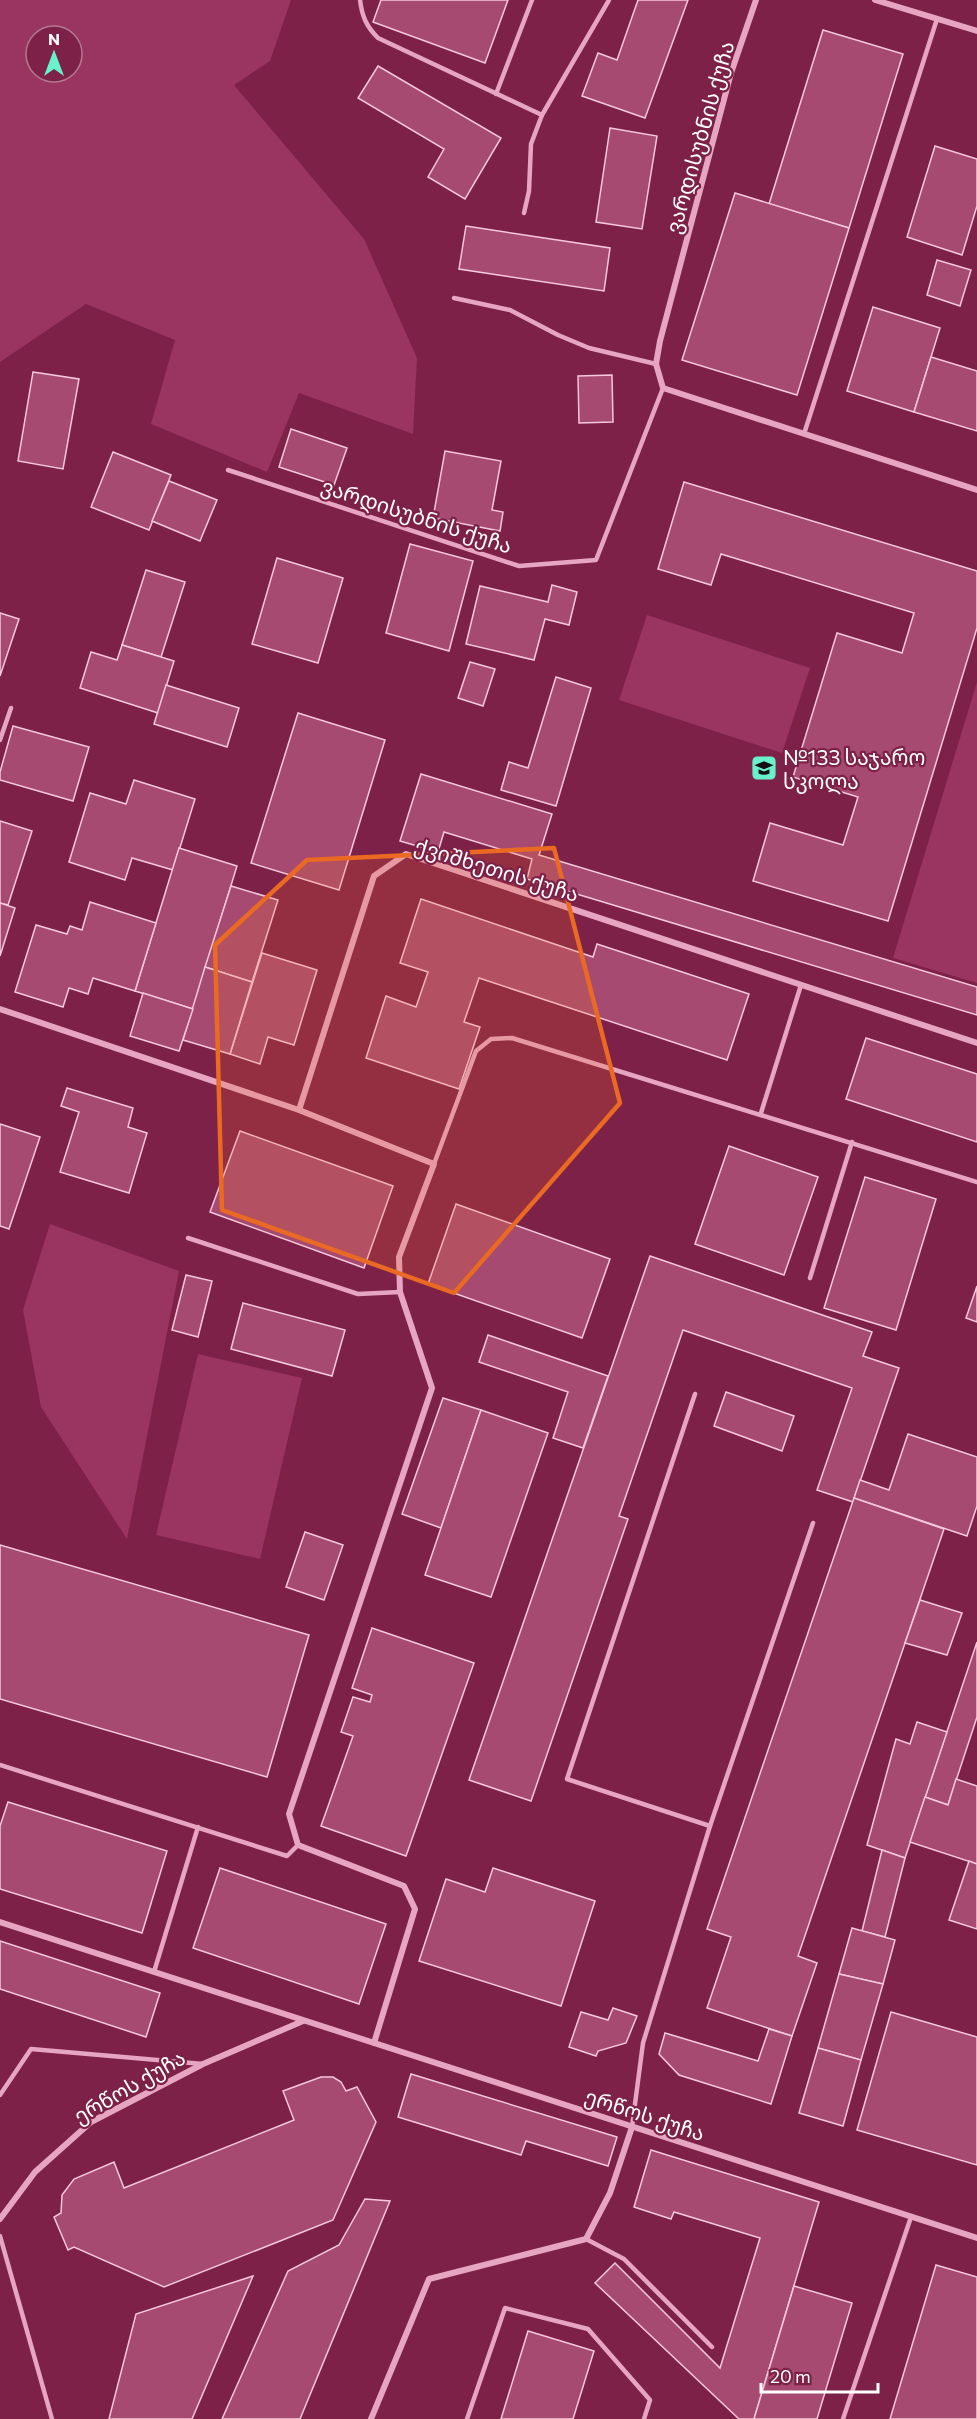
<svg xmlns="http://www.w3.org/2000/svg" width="977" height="2419" font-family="Commissioner,'Noto Sans Georgian',sans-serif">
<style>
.green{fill:#9a3461;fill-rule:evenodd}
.building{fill:#a64a71;stroke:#f5c8dc;stroke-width:1.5}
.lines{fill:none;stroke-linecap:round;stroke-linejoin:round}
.lane{stroke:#e6a5c1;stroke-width:4.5}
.street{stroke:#e6a5c1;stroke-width:6}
.marked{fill:#ea6a24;fill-opacity:0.2;stroke:#ea6a24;stroke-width:4.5;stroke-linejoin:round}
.labels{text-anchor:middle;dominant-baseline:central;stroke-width:4.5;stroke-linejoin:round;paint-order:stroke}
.street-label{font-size:21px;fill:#fff;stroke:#7d2148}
.poi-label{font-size:21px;fill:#fff;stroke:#7d2148;text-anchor:start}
</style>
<rect width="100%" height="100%" fill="#7d2148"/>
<!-- green -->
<g class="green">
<path d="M 0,0 L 291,0 L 270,61 L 234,85 L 364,239 L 417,358 L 413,434 L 299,393 L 267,472 L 151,424 L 175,340 L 86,304 L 0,362 ZM 36,36 L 72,36 L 72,72 L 36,72 Z"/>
<path d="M 647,615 L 810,668 L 782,753 L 619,700 Z"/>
<path d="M 977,682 L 977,983 L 893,958 Z"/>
<path d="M 50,1224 L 179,1271 L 127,1539 L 41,1407 L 23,1310 Z"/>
<path d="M 198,1354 L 302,1378 L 260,1559 L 156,1535 Z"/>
</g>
<!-- building -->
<g class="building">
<path d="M 381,0 L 508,0 L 485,63 L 373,22 Z"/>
<path d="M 638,0 L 688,0 L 645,118 L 582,96 L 598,53 L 617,60 Z"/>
<path d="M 823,30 L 903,54 L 849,228 L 769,204 Z"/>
<path d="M 378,66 L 501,138 L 465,199 L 428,177 L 444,149 L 358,98 Z"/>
<path d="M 610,128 L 657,136 L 642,229 L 596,222 Z"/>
<path d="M 935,146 L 977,159 L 977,206 L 962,255 L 907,237 Z"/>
<path d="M 735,193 L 849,228 L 797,395 L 682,360 Z"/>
<path d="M 466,226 L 610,248 L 604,291 L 459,269 Z"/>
<path d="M 937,260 L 971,270 L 960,306 L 927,295 Z"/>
<path d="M 873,307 L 940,328 L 914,412 L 847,391 Z"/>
<path d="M 931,357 L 977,371 L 977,431 L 914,412 Z"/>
<path d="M 33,372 L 79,379 L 63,469 L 18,461 Z"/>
<path d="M 612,375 L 613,422 L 579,423 L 578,376 Z"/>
<path d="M 291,429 L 347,448 L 334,485 L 279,467 Z"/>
<path d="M 445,451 L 501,461 L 492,510 L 503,512 L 500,531 L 433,518 Z"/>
<path d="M 113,452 L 171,475 L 149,530 L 91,507 Z"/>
<path d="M 169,481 L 217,500 L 200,541 L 152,521 Z"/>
<path d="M 684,482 L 977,571 L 977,628 L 888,921 L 753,881 L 770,823 L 843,845 L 858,797 L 793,777 L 837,633 L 902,653 L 914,613 L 721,554 L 711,585 L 658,569 Z"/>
<path d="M 410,544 L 473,561 L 449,651 L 386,633 Z"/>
<path d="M 277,558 L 343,578 L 318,663 L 252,644 Z"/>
<path d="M 146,570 L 185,582 L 161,657 L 122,645 Z"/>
<path d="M 552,585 L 577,592 L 569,625 L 545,619 L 534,660 L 466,644 L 480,586 L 548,602 Z"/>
<path d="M 0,613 L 19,619 L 0,676 Z"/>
<path d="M 122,645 L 174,661 L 158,713 L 80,688 L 91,652 L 117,660 Z"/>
<path d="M 470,662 L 495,669 L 483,706 L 458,698 Z"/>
<path d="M 556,677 L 591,688 L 556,806 L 501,790 L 509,762 L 528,768 Z"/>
<path d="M 166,685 L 239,708 L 227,747 L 154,724 Z"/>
<path d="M 298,713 L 385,740 L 339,890 L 251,863 Z"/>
<path d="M 13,726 L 89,747 L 73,801 L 0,780 L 0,772 Z"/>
<path d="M 421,774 L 552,814 L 539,855 L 977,987 L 977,1015 L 527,879 L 532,859 L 444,832 L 438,852 L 400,841 Z"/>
<path d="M 134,780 L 195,799 L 173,870 L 132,858 L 125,880 L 69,862 L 90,793 L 126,804 Z"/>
<path d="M 0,821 L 32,831 L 8,905 L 0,903 Z"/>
<path d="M 179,848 L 237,866 L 193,1009 L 135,991 Z"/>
<path d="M 231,886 L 278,900 L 252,982 L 205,967 Z"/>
<path d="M 421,899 L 593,957 L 597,944 L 749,994 L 727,1060 L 479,978 L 464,1022 L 480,1027 L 459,1089 L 366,1058 L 386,996 L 416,1007 L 428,972 L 400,963 Z"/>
<path d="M 90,902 L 156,923 L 135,991 L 93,978 L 88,994 L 69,988 L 63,1007 L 15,992 L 36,925 L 67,934 L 70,926 L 82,930 Z"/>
<path d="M 0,903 L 15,908 L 0,956 Z"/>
<path d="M 262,953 L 317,970 L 294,1045 L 268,1037 L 260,1064 L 230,1054 Z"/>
<path d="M 205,967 L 252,982 L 230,1054 L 183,1040 Z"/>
<path d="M 143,993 L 193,1009 L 179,1051 L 130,1036 Z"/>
<path d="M 866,1038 L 977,1074 L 977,1142 L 846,1099 Z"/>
<path d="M 67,1088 L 133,1108 L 128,1127 L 147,1133 L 129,1193 L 60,1172 L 79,1112 L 61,1106 Z"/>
<path d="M 0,1124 L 40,1137 L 9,1229 L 0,1226 Z"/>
<path d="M 240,1131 L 393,1186 L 364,1268 L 210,1212 Z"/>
<path d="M 729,1146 L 818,1177 L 784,1275 L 695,1244 Z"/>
<path d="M 865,1177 L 936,1199 L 896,1330 L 824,1308 Z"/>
<path d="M 456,1204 L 610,1259 L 582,1338 L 428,1284 Z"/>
<path d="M 650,1256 L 872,1332 L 863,1356 L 899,1368 L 853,1502 L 817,1490 L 852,1388 L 683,1330 L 619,1516 L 628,1519 L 531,1801 L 469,1780 Z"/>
<path d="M 186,1275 L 212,1281 L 198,1337 L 172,1330 Z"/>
<path d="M 977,1286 L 977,1322 L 966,1318 Z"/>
<path d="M 243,1303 L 345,1330 L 332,1376 L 231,1349 Z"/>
<path d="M 488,1335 L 608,1376 L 583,1448 L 553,1438 L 568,1392 L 479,1362 Z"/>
<path d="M 726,1392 L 794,1416 L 782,1451 L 714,1426 Z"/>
<path d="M 443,1398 L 481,1410 L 441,1528 L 402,1514 Z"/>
<path d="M 481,1410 L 548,1433 L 491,1597 L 425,1575 Z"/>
<path d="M 908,1434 L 977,1457 L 977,1506 L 967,1536 L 854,1498 L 860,1480 L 889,1490 Z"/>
<path d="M 854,1498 L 944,1529 L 798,1956 L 817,1963 L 792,2036 L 707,2008 L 731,1937 L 707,1929 Z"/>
<path d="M 305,1532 L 343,1545 L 324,1600 L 286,1587 Z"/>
<path d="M 0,1545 L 309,1635 L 267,1777 L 0,1699 Z"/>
<path d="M 920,1600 L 962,1613 L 947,1655 L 905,1643 Z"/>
<path d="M 372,1628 L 474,1663 L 406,1856 L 321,1826 L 353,1736 L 341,1732 L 353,1697 L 370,1702 L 372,1695 L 352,1688 Z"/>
<path d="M 977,1642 L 977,1717 L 948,1805 L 925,1797 Z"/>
<path d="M 917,1722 L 947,1732 L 905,1858 L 867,1845 L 896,1739 L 910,1744 Z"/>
<path d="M 956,1779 L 977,1786 L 977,1864 L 910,1842 L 925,1797 L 948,1805 Z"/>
<path d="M 8,1802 L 167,1851 L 142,1933 L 0,1889 L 0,1826 Z"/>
<path d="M 882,1850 L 905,1858 L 885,1937 L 862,1931 Z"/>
<path d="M 969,1861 L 977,1864 L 977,1929 L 949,1920 Z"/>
<path d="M 220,1868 L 386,1924 L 359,2004 L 193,1948 Z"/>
<path d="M 493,1868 L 595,1901 L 561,2006 L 419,1961 L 446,1879 L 485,1892 Z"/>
<path d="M 852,1928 L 895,1940 L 883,1984 L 839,1974 Z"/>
<path d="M 0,1941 L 160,1993 L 146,2037 L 0,1989 Z"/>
<path d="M 839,1974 L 883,1984 L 861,2060 L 818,2048 Z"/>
<path d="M 613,2008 L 637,2016 L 626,2043 L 598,2051 L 596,2056 L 569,2047 L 581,2012 L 608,2020 Z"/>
<path d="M 891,2012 L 977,2037 L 977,2165 L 857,2130 Z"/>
<path d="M 769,2029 L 792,2036 L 771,2104 L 679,2075 L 659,2054 L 665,2033 L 758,2061 Z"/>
<path d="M 818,2048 L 861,2060 L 843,2126 L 799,2113 Z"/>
<path d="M 411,2074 L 617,2137 L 608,2166 L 526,2141 L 521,2155 L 398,2117 Z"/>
<path d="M 321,2077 L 333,2077 L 341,2082 L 346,2091 L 357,2087 L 376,2122 L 333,2220 L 164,2287 L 74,2247 L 68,2250 L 54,2217 L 61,2213 L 62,2195 L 74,2179 L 114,2162 L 124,2188 L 294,2120 L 283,2091 Z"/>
<path d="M 651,2150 L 819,2202 L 754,2419 L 739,2419 L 595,2283 L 615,2263 L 720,2368 L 760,2238 L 674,2212 L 671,2219 L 634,2207 Z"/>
<path d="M 365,2199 L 390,2201 L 300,2419 L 222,2419 L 288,2271 L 339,2245 Z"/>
<path d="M 936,2265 L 977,2277 L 977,2419 L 890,2419 Z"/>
<path d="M 253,2276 L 192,2419 L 109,2419 L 136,2314 Z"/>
<path d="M 794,2286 L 852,2303 L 817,2419 L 754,2419 Z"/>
<path d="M 528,2331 L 594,2351 L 573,2419 L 501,2419 Z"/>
</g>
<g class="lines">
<!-- lane -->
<g class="lane">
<path d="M 360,0 C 362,16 366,26 378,38 L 542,115 L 609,0"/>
<path d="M 496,94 L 532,0"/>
<path d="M 524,213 L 529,191 L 531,144 L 542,115"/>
<path d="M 454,298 L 510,310 L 558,335 L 589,348 L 656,364"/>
<path d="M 804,434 L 937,19"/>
<path d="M 228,470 L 519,566 L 596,560 L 663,388"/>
<path d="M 0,740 L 11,708"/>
<path d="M 761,1113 L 801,985"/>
<path d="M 434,1164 L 476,1051 L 491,1039 L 512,1038 L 977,1182"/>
<path d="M 188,1238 L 358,1294 L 400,1292"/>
<path d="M 810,1278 L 852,1142"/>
<path d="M 695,1394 L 567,1779 L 710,1826"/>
<path d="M 0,1765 L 287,1856 L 298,1845"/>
<path d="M 154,1972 L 198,1827"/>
<path d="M 0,2095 L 31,2049 L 203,2064"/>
<path d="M 632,2127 L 643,2043 L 710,1826 L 813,1523"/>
<path d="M 0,2236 L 52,2419"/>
<path d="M 586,2239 L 624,2259 L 712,2347"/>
<path d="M 467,2419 L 505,2308 L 588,2329 L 650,2400 L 644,2419"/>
<path d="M 843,2419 L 911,2217"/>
</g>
<!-- street -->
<g class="street">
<path d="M 756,0 L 731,73 L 660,341 L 656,364 L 663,388 L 977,490"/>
<path d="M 875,0 L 977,31"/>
<path d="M 0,1009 L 299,1110 L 434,1164 L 399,1257 L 400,1292 L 432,1388 L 289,1814 L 298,1845 L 404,1886 L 415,1909 L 374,2043"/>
<path d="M 299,1110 L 374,876 L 406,854 L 977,1043"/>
<path d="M 0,1922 L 977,2238"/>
<path d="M 0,2219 L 35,2172 L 91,2122 L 203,2064 L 303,2021"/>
<path d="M 371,2419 L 429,2279 L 586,2239 L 610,2193 L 632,2127"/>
</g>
</g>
<!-- marked area -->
<path class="marked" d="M 554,848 L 620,1103 L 454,1293 L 222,1210 L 215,945 L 307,860 Z"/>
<!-- icons -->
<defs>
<symbol id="school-square" viewBox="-11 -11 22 22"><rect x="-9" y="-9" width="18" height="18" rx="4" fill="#67f2cc" stroke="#7d2148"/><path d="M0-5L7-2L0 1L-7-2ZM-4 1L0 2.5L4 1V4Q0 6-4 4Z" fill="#111"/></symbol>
</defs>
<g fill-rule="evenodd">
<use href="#school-square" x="749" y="753" width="30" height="30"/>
</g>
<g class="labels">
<!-- street labels -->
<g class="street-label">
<text transform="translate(699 137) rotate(-74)">ვარდისუბნის ქუჩა</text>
<text transform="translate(417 515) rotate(18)">ვარდისუბნის ქუჩა</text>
<text transform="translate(497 869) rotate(17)">ქვიშხეთის ქუჩა</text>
<text transform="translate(129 2086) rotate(-30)">ერწოს ქუჩა</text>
<text transform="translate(645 2114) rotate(18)">ერწოს ქუჩა</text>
</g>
<!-- poi labels -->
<g class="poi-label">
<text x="783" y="756">№133 საჯარო<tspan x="783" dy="24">სკოლა</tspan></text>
</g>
</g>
<!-- north arrow -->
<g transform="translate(54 54)"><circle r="28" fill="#7d2148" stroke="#b17a91" stroke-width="1.5"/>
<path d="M0-4.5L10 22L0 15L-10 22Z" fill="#67f2cc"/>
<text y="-9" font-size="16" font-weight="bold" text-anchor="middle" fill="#ffffff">N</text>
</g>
<!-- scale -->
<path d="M761 2383v9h117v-9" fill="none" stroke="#ffffff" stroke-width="3"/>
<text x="770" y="2383" font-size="18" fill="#ffffff" stroke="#7d2148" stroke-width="4.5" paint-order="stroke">20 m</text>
</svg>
